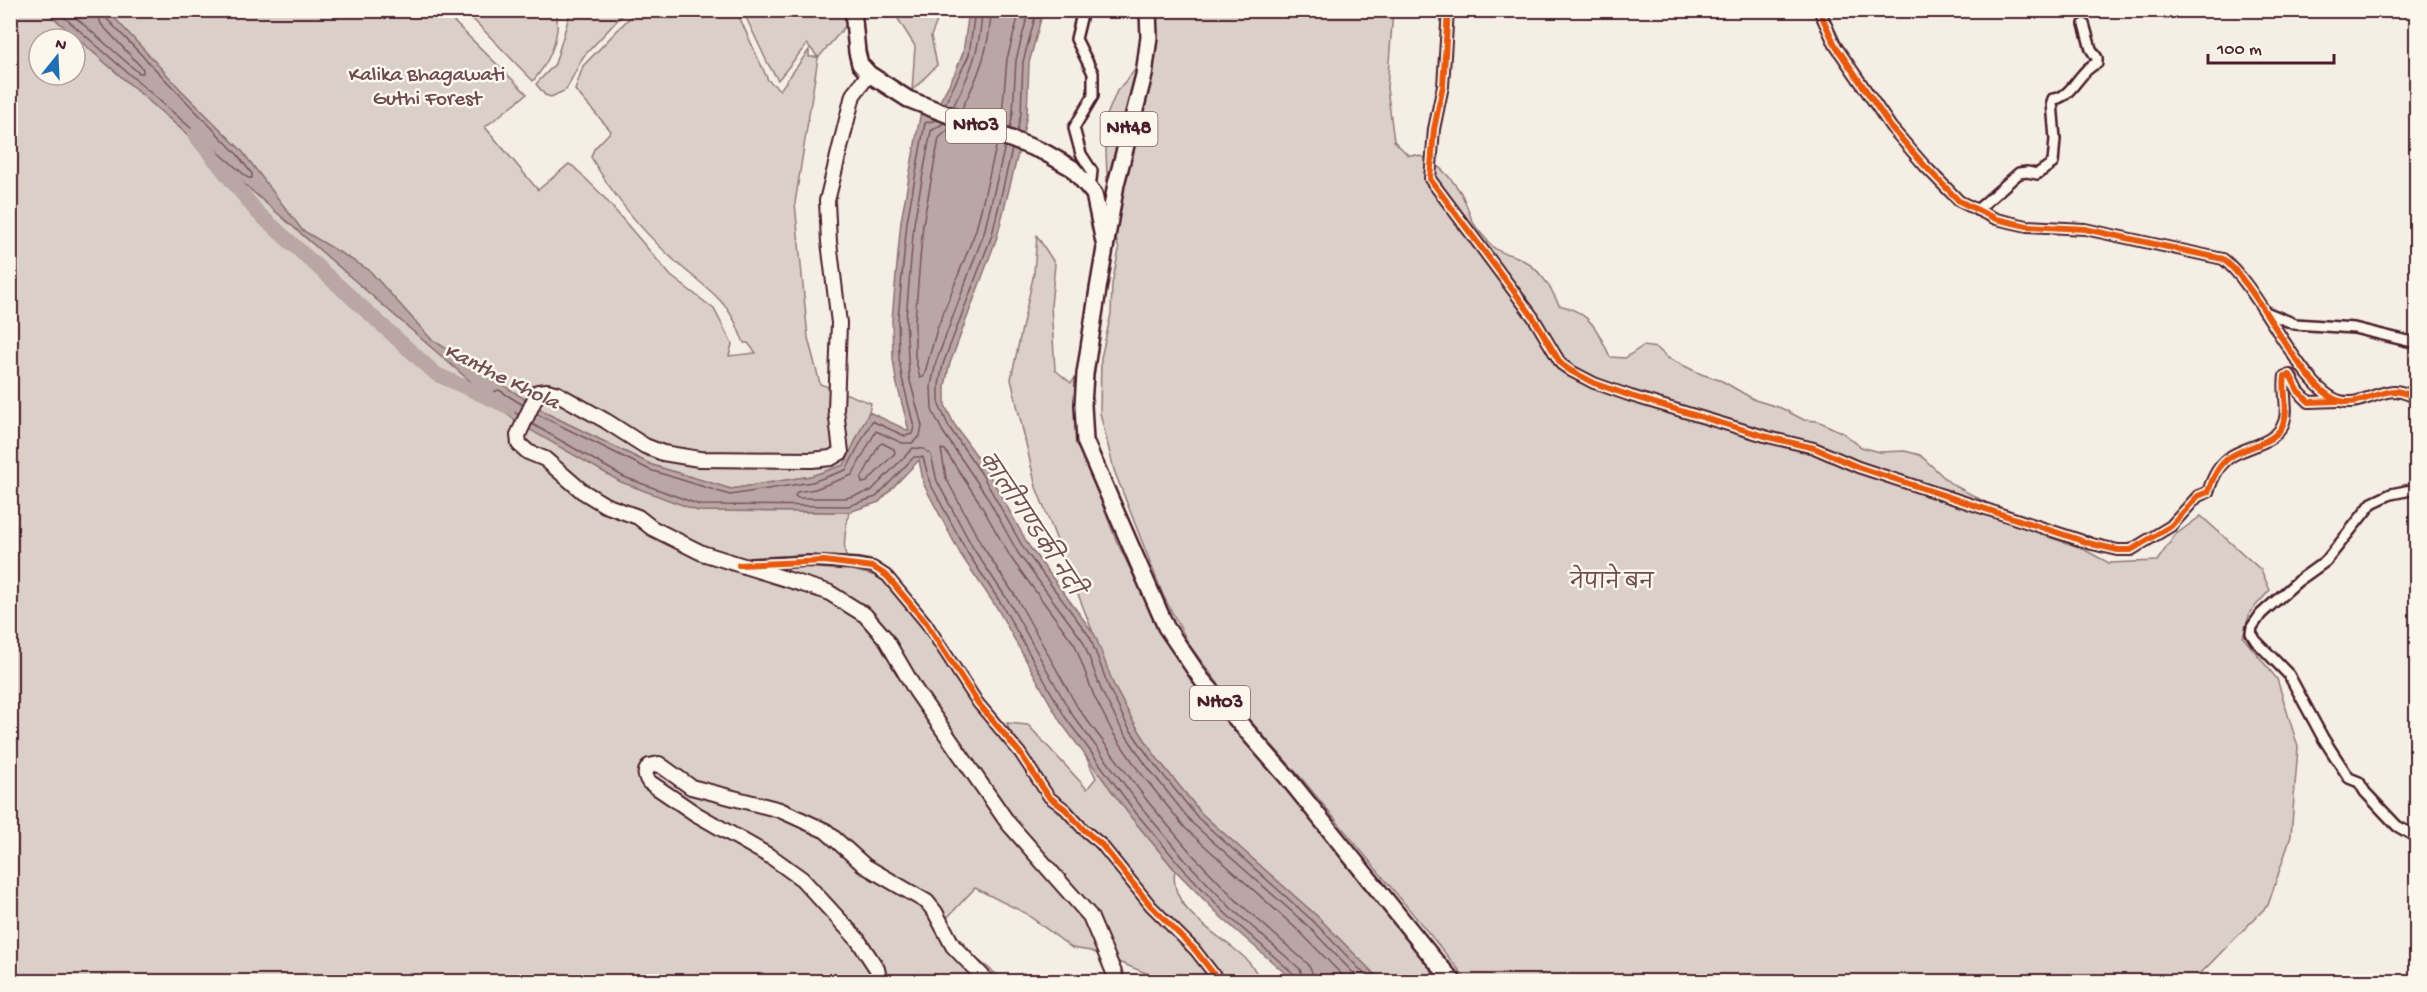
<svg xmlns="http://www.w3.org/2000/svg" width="2427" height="992" font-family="'Gochi Hand','Playpen Sans Deva',sans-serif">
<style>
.green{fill:#dbd0c9;stroke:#92787a;stroke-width:1.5;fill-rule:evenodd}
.water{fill:#baa7a5;stroke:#8d7174;stroke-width:1.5}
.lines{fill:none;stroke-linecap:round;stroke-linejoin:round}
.shore{stroke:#77555c;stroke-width:1.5}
.river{stroke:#baa7a5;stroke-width:15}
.minor-casing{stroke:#4a1f2b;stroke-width:14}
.secondary-casing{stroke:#4a1f2b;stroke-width:18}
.primary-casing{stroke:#4a1f2b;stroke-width:20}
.trunk-casing{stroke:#4a1f2b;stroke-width:20}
.minor{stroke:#fbf7ec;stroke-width:9}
.secondary{stroke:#fbf7ec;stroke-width:14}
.primary{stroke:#fbf7ec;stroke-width:15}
.trunk{stroke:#fbf7ec;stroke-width:15}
.cycleway-casing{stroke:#fbf7ec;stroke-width:10}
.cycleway{stroke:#e8590c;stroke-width:6}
.labels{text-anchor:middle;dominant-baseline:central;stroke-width:5;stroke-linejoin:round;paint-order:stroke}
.shield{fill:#fbf7ec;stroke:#7f6065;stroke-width:1.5}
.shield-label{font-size:20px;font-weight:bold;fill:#4a1f2b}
.park-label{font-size:21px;fill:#6e4b52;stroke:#fbf7ec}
.water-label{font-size:22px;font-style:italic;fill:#714f56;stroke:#fbf7ec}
</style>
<rect width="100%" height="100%" fill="#f4eee4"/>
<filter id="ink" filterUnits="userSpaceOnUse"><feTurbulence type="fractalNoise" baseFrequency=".0167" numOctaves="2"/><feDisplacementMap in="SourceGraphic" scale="12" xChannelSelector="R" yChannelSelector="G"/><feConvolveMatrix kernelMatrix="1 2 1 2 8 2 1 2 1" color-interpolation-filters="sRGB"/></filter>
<g filter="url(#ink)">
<!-- green -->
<g class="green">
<path d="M 571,10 L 626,11 L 583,57 L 566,90 L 551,97 L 545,95 L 536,84 L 555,64 Z"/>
<path d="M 736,10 L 768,80 L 780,90 L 809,50 L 809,57 L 818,57 L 807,44 L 778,80 L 768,64 L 743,11 L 845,11 L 848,23 L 818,58 L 795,203 L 808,338 L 820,384 L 871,403 L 869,412 L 844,465 L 811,476 L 731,489 L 652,465 L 548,414 L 431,339 L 369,270 L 302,230 L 241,150 L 181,90 L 108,11 L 443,11 L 527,94 L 485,127 L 538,190 L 569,164 L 574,167 L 602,195 L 671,276 L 714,309 L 732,344 L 729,356 L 756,353 L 748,343 L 744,343 C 743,338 740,336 739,331 C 727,298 700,284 675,261 C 642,231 613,196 591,157 L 594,149 L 611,131 L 575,90 L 583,66 L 636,11 Z"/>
<path d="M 10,11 L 46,11 L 518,423 L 698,511 L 849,512 C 845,533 840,551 852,570 L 885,578 L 944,656 L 986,719 L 1057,810 L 1103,851 L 1217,981 L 1166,981 L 1091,951 L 1072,948 L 1025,913 L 975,888 L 944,921 L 977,959 L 1005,981 L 11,981 ZM 39,39 L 75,39 L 75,75 L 39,75 Z"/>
<path d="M 465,11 L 558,11 C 556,17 558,23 557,29 C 555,48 545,67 533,81 Z"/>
<path d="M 893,11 L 941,11 L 931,36 L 937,65 L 912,91 L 915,46 Z"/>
<path d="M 1154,11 L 1393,11 L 1387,88 L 1394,141 L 1408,155 C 1428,152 1448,174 1459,190 C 1466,200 1468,213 1474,224 C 1479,232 1486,239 1492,246 C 1500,255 1511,253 1521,259 C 1540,269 1550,286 1559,305 C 1590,312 1598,330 1610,357 L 1625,358 L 1643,346 L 1657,348 L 1668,358 L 1701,374 L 1722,381 L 1755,400 L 1781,408 L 1804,420 L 1818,421 L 1843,433 L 1861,447 L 1880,452 L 1905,451 L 1920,455 L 1950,483 L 2033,528 L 2045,536 L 2079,547 L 2109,563 L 2157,561 L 2175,535 L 2201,516 L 2261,570 L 2270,590 L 2250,612 L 2243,637 L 2277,679 L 2298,747 L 2291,836 L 2268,905 L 2193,981 L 1468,981 L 1303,780 L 1222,689 L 1190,646 L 1163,595 L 1114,470 L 1100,413 L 1101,358 L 1111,314 L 1112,284 L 1119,250 L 1108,207 L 1105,120 L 1117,91 L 1135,70 Z"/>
<path d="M 1037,236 L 1055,264 L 1051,306 L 1055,370 L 1071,383 L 1082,370 L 1080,447 L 1116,540 L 1161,632 L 1195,686 L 1315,820 L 1361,884 L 1399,927 L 1442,981 L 1381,981 L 1317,916 L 1202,814 L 1156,757 L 1133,721 L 1114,686 L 1036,487 L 1011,379 L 1034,273 Z"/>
<path d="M 1007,723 L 1028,725 L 1087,789 L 1096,778 L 1084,753 L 1131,817 L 1175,870 C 1167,910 1220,934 1245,958 C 1252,965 1257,974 1262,981 L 1224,981 L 1077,815 L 1057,799 L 1011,736 Z"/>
</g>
<!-- water -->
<path class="water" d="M 46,11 L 108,11 L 181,90 L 241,150 L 302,230 L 369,270 L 431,339 L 548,414 L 652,465 L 731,489 L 811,476 L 844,465 L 869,412 L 909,431 L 896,380 L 893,359 L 892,319 L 901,221 L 921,111 L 932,116 L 955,73 L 963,53 L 969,11 L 1043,11 L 1029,63 L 1027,114 L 1023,134 L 997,237 L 949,366 L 945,386 L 945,405 L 954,424 L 986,469 L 1029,546 L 1095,635 L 1114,686 L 1133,721 L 1156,757 L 1202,814 L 1317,916 L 1381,981 L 1294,981 L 1222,918 L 1175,870 L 1131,817 L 1060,721 L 997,608 L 961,555 L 924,485 L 919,460 L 879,502 L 849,512 L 698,511 L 621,482 L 518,423 Z"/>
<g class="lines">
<!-- shore -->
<g class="shore">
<path d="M 56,10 L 248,178 L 252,178 L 252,174 L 237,154 L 107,19 L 104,10"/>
<path d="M 67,10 L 139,73 L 143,73 L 143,69 L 101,24 L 96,10"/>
<path d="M 945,104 L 969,55 L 975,10"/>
<path d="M 953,107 C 970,74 981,48 982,10"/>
<path d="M 961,110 C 978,78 990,48 991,10"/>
<path d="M 944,123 L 931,131 L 914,223 L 906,319 L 909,377 L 922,426 L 920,436 L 912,443 L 902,443 L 876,431 L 852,475 L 815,489 L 797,492 L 795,496 L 798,498 L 846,498 L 871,491 L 913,448 L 924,449 L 931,455 L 937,481 L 973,548 L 1009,602 L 1071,713 L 1142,808 L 1185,860 L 1231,908 L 1300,969 L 1304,982"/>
<path d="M 952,126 L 939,138 L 923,224 L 915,320 L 915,357 L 920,378 L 924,376 L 937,329 L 976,230 L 997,143"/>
<path d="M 1001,126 L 1007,59 L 1020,10"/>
<path d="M 1010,129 L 1013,112 L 1016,60 L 1029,10"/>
<path d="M 1017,132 L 1021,113 L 1023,62 L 1037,10"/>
<path d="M 1005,146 L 984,233 L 936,362 L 931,386 L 932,410 L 943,432 L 986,495 L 1018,553 L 1083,641 L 1102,692 L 1121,728 L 1146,765 L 1192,823 L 1308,926 L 1362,982"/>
<path d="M 1012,149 L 992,235 L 943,364 L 939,385 L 939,405 L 949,427 L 981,473 L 1024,549 L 1090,637 L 1109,688 L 1127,725 L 1151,760 L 1198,818 L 1313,921 L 1372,982"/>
<path d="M 537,414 L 650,470 L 730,495 L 812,482 L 846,470 L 872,421 L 905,436 L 912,434 L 914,427 L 902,378 L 899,358 L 898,319 L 907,222 L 925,123 L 936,120"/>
<path d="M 518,415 L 495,395 L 495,391 L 499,390 L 523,405"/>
<path d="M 532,424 L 624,477 L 700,505 L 848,506 L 876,497 L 914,457 L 923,457 L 930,483 L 967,552 L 1002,605 L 1065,717 L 1136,813 L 1180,865 L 1226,914 L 1295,975 L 1297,982"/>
<path d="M 882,443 L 894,449 L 895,453 L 867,482 L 862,483 L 861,479 L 879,445 Z"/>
<path d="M 1314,982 L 1312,972 L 1308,964 L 1238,902 L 1192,854 L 1149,803 L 1078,708 L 1016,597 L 981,544 L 946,478 L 941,449 L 945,450 L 978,500 L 1011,558 L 1075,645 L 1094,696 L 1113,733 L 1139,771 L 1186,829 L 1301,933 L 1349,982"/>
</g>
<!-- river -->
<path class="river" d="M 195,135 L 257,212 L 436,374 L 509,407"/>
<defs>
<g id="minor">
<path d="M 1083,10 L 1076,39 L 1093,73 L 1093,96 L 1074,128 L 1081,154 L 1092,171 L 1090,189"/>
<path d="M 1448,10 L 1443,86 L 1434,129 L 1430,179 L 1533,317 L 1561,364 L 1571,371 L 1594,383 L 1631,396 L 1768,437 L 1814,448 L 1858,467 L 2092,544 L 2118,550 L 2131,550 L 2171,526 L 2198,496 L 2208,492 C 2213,477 2218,466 2230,457 C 2246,446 2277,444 2284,422 C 2289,409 2282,391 2285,376 L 2290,375 L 2299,392 L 2309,402 L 2338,401"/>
<path d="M 1819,10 L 1835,45 L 1891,127 L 1924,165 L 1959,201 L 1996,219 L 2027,226 L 2085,229 L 2223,259 C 2260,287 2301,390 2340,401 C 2359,406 2375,392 2394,391 C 2402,391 2409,395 2416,397"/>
<path d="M 1977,210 L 2019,173 L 2027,172 L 2037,174 L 2053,163 L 2055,139 L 2052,102 L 2053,99 C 2072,98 2079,70 2097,63 L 2097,58 L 2091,49 L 2084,24"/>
<path d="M 2268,313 L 2295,324 L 2354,328 L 2416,343"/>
<path d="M 2416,489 L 2391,494 L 2372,503 L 2326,561 L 2298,581 L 2261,614 L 2252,627 L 2251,633 L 2256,641 L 2289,675 L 2323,738 L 2349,778 L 2359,782 L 2365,792 L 2397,826 L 2416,837"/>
<path d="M 750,564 L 808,561 L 857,564 L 873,567 L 887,576 L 926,623 L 978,703 L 1020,753 L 1049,797 L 1065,809 L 1083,829 L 1101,844 L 1151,906 L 1195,950 L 1220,982"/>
</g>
<g id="secondary">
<path d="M 869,74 L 853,95 L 827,201 L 829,242 L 839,323 L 836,410 L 841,452 L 831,458 L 812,460 L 699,459 L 663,453 L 645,446 L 606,421 L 558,394 L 547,391 L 538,392 L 518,435 L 519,444 L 528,452 L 545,459 L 582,491 L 605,505 L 638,517 L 652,528 L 702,553 L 828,592 L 865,615 L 885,638 L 916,691 L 1008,823 L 1090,916 L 1118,982"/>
<path d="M 880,982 L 877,969 L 858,940 L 802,879 L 773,858 L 696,814 L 649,782 C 645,776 644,773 649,766 L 659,764 L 691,787 L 780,810 L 826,831 L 865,866 L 927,902 L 935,912 L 953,946 L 988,982"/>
</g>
<path id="primary" d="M 853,10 L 857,52 L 860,64 L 869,74 L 908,99 L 1044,152 L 1072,168 L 1094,194 L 1105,247"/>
<path id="trunk" d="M 1148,10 L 1149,37 L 1144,75 L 1116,184 L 1098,289 L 1085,374 L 1083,405 L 1085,441 L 1166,627 L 1202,680 L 1287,777 L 1432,957 L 1454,982"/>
</defs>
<!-- minor casing -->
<use href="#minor" class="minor-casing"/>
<!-- secondary casing -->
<use href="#secondary" class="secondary-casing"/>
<!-- primary casing -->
<use href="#primary" class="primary-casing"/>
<!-- trunk casing -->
<use href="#trunk" class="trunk-casing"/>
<!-- minor -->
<use href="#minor" class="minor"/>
<!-- secondary -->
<use href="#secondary" class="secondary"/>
<!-- primary -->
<use href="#primary" class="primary"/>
<!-- trunk -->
<use href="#trunk" class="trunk"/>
<defs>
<g id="cycleway">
<path d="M 1448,10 L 1443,86 L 1434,129 L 1430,179 L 1533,317 L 1561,364 L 1571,371 L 1594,383 L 1631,396 L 1768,437 L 1814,448 L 1858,467 L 2092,544 L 2118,550 L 2131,550 L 2171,526 L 2198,496 L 2208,492 C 2213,477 2218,466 2230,457 C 2246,446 2277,444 2284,422 C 2289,409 2282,391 2285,376 L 2290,375 L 2299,392 L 2309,402 L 2338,401"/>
<path d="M 1819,10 L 1835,45 L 1891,127 L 1924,165 L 1959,201 L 1996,219 L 2027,226 L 2085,229 L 2223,259 C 2260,287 2301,390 2340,401 C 2359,406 2375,392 2394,391 C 2402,391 2409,395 2416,397"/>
<path d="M 739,565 L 824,561 L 873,567 L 887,576 L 926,623 L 978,703 L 1020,753 L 1049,797 L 1065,809 L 1083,829 L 1101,844 L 1151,906 L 1195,950 L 1220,982"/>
</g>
</defs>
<!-- cycleway casing -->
<use href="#cycleway" class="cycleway-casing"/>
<!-- cycleway -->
<use href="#cycleway" class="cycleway"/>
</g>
</g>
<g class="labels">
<!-- shield labels -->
<g class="shield">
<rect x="946" y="109" width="60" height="34" rx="4.5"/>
<rect x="1100.5" y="112" width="57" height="34" rx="4.5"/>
<rect x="1190" y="686" width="60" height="34" rx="4.5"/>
</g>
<g class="shield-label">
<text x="976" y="126">NH03</text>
<text x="1129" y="129">NH48</text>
<text x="1220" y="703">NH03</text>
</g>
<!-- park labels -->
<g class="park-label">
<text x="427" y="76">Kalika Bhagawati<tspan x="427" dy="24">Guthi Forest</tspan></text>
<text x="1612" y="584">नेपाने बन</text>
</g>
<!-- water labels -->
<g class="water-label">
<text transform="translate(501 378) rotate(26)">Kanthe Khola</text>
<text transform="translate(1028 525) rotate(56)">कालीगण्डकी नदी</text>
</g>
</g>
<!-- margin -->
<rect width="2427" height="992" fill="none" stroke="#fbf7ec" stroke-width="36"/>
<rect x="18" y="18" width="2391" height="956" fill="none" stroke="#4a1f2b" stroke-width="2" filter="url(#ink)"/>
<!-- north arrow -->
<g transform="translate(57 57) rotate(18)"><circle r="28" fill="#fbf7ec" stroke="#b4a19f" stroke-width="1.5"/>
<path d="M0-4.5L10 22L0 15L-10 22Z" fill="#1f6fb2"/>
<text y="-9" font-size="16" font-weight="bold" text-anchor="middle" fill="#4a1f2b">N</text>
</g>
<!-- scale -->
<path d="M2208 54v9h126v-9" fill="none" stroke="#4a1f2b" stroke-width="3"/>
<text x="2217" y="54" font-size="18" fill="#4a1f2b" stroke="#fbf7ec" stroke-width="4.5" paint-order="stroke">100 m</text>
</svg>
